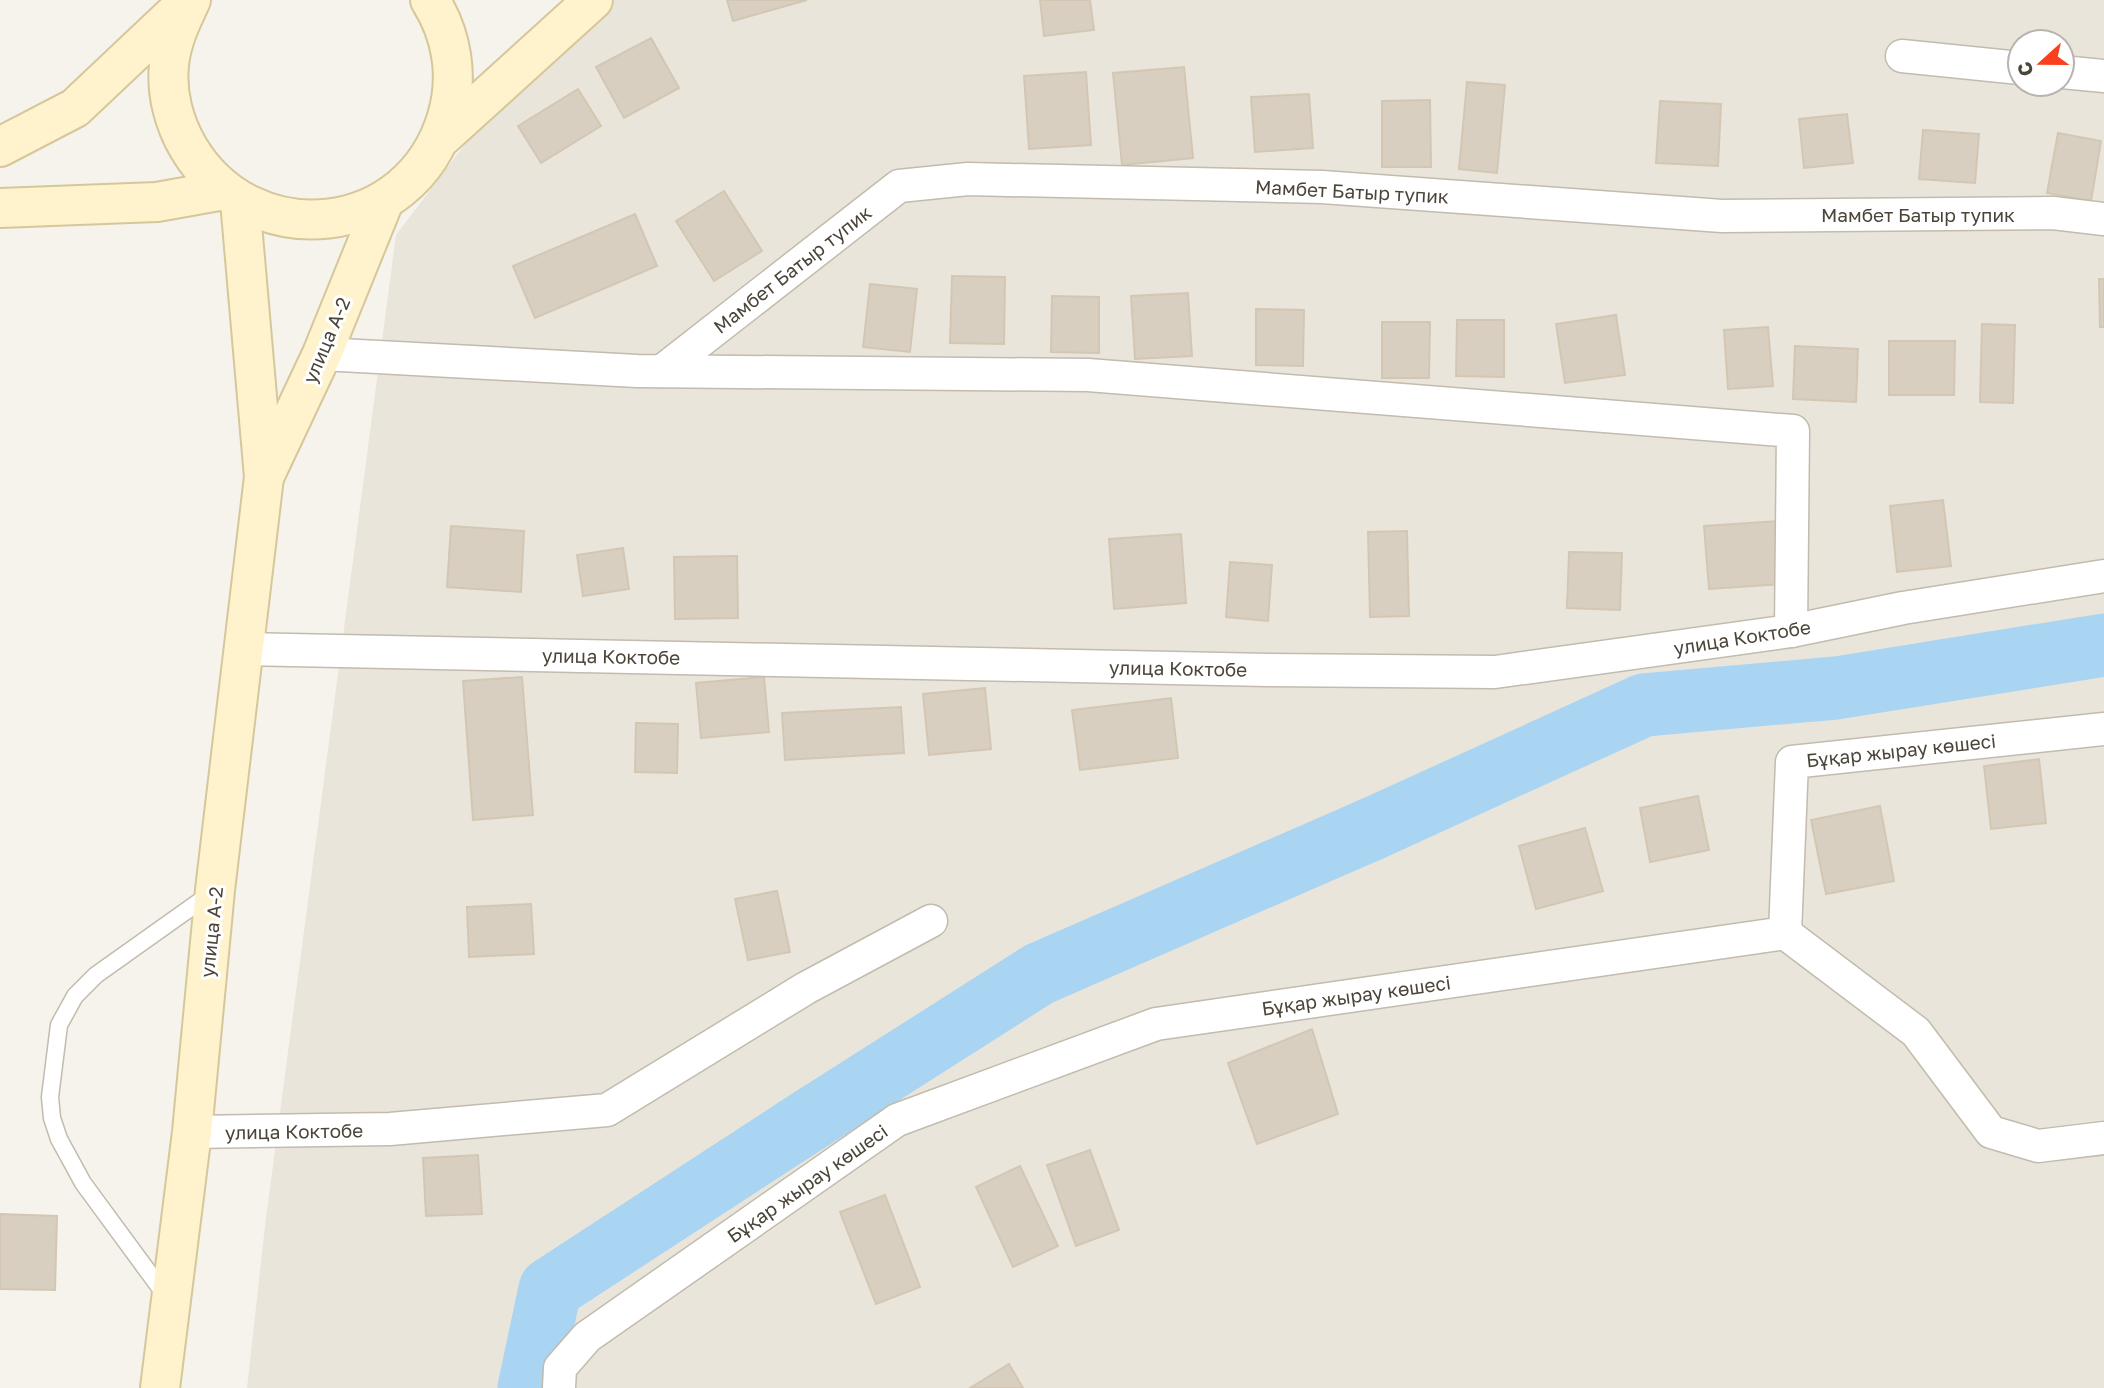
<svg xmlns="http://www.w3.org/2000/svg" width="2104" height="1388" font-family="'Golos Text',sans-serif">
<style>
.residential{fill:#eae5da;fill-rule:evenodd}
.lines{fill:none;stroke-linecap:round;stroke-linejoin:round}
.river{stroke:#a9d4f2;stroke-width:63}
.building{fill:#d8cfc1;stroke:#d3c7b4;stroke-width:2}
.lane-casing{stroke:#c2bbae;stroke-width:19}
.street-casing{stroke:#c2bbae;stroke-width:35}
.secondary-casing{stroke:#d6c79b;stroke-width:42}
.lane{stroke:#fff;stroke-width:16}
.street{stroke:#fff;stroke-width:32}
.secondary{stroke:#fff3cd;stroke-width:38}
.labels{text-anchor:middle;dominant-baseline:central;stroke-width:6;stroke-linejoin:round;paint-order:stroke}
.street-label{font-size:19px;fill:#4b4439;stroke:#fff}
</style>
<rect width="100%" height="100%" fill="#f6f3ec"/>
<!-- residential -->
<path class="residential" d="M 606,0 L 2104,0 L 2104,1388 L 247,1388 L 265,1226 L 396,235 L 516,77 ZM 2020,42 L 2062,42 L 2062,84 L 2020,84 Z"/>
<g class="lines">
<!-- river -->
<path class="river" d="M 529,1388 L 550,1289 L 811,1119 L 1039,974 L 1374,828 L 1644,705 L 1836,688 L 2104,645"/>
</g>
<!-- building -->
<g class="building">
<path d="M 727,0 L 807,0 L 733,21 Z"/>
<path d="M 1040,0 L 1090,0 L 1094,30 L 1044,36 Z"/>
<path d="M 651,38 L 679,88 L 624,118 L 596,67 Z"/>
<path d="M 1184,67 L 1193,158 L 1122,165 L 1113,73 Z"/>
<path d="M 1086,72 L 1091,145 L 1029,149 L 1024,76 Z"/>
<path d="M 1467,82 L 1505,85 L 1497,173 L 1459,169 Z"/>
<path d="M 578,89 L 601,126 L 541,163 L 518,126 Z"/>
<path d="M 1309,94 L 1313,148 L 1255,152 L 1251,97 Z"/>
<path d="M 1430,100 L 1431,167 L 1382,167 L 1382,101 Z"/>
<path d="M 1660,101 L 1721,104 L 1718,166 L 1656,163 Z"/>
<path d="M 1847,114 L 1853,163 L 1804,168 L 1799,119 Z"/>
<path d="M 1923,130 L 1979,134 L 1975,183 L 1919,179 Z"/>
<path d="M 2058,133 L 2101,141 L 2091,201 L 2047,193 Z"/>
<path d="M 724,191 L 762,251 L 714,281 L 676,221 Z"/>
<path d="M 635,214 L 657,266 L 535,318 L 513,266 Z"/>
<path d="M 952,276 L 1005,277 L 1004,344 L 950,343 Z"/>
<path d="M 2099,279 L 2104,279 L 2104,327 L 2100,327 Z"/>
<path d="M 870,284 L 917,289 L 910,352 L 863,347 Z"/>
<path d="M 1188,293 L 1192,356 L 1135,359 L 1131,296 Z"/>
<path d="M 1052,296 L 1099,297 L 1099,353 L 1051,352 Z"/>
<path d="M 1256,309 L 1304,310 L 1303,366 L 1256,365 Z"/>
<path d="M 1616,315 L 1625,375 L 1565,383 L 1556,324 Z"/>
<path d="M 1457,320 L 1504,320 L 1504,377 L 1456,376 Z"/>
<path d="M 1382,322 L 1430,322 L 1429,378 L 1382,378 Z"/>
<path d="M 1982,324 L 2015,325 L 2013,403 L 1980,402 Z"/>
<path d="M 1768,327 L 1773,386 L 1728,389 L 1724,330 Z"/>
<path d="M 1889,341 L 1955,341 L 1954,395 L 1889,395 Z"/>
<path d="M 1795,346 L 1858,349 L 1856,402 L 1793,399 Z"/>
<path d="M 1943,500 L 1951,566 L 1897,572 L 1890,506 Z"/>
<path d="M 1779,521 L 1784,584 L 1709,589 L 1704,526 Z"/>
<path d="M 451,526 L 524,531 L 521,592 L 447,587 Z"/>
<path d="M 1407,531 L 1409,616 L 1370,617 L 1368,532 Z"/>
<path d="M 1181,534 L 1186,603 L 1114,609 L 1109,539 Z"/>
<path d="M 623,548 L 629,589 L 583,596 L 577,555 Z"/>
<path d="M 1569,552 L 1622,553 L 1620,610 L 1567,608 Z"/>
<path d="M 737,556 L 738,618 L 675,619 L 674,557 Z"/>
<path d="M 1230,562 L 1272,565 L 1268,621 L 1226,617 Z"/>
<path d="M 522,677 L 533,815 L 473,820 L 463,681 Z"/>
<path d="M 764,677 L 769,732 L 701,738 L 696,683 Z"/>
<path d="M 985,688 L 991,749 L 929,755 L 923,694 Z"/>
<path d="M 1171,698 L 1178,758 L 1080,770 L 1072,710 Z"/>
<path d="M 901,707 L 904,753 L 785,760 L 782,713 Z"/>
<path d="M 636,723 L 678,724 L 677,773 L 635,772 Z"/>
<path d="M 2039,759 L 2046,823 L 1991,829 L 1984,766 Z"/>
<path d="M 1698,796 L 1709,850 L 1650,862 L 1640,808 Z"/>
<path d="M 1880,806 L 1894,881 L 1826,894 L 1811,820 Z"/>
<path d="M 1585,828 L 1603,891 L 1536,909 L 1519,846 Z"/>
<path d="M 777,891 L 790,952 L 748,960 L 735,899 Z"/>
<path d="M 531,904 L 534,954 L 469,957 L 467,907 Z"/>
<path d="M 1312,1029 L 1338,1114 L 1257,1144 L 1228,1063 Z"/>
<path d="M 1090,1150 L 1119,1230 L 1076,1246 L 1047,1165 Z"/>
<path d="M 478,1155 L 482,1214 L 426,1216 L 423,1158 Z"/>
<path d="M 1020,1166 L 1058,1246 L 1013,1267 L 976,1187 Z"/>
<path d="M 885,1195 L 920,1287 L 876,1304 L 840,1212 Z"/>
<path d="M 0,1214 L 57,1216 L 55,1290 L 0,1289 Z"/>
<path d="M 1009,1364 L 1023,1388 L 970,1388 Z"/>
</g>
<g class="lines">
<defs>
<path id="lane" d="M 166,1296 L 83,1183 L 59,1139 L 52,1118 L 50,1097 L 59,1025 L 75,996 L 96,975 L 210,894"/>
<g id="street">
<path d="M 1902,56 L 2020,68"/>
<path d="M 2062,72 L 2104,76"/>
<path d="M 322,354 L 637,371 L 1088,375 L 1793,431 L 1791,631"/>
<path d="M 662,371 L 899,186 L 968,179 L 1322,187 L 1722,216 L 2053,213 L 2104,219"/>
<path d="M 244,649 L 1268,670 L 1495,672 L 1791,631 L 1903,608 L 2104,576"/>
<path d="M 1785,933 L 1916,1032 L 1991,1132 L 2038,1146 L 2104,1138"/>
<path d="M 192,1132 L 390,1129 L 607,1110 L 806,988 L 931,921"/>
<path d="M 559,1388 L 560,1368 L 587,1337 L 897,1120 L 1156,1024 L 1785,933 L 1792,762 L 2104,729"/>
</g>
<g id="secondary">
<path d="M 191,0 C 181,21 171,42 169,65 C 166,93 174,123 188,147 C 252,256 411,239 447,117 C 459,76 452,35 430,0"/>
<path d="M 442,137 L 593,0"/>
<path d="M 0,147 L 75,108 L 183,6"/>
<path d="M 0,208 L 157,202 L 224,190"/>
<path d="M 265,475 L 322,354 L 384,201"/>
<path d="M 160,1388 L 192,1132 L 215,890 L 264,477 L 240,201"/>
</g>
</defs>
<!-- lane casing -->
<use href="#lane" class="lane-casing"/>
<!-- street casing -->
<use href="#street" class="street-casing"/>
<!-- secondary casing -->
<use href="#secondary" class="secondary-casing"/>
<!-- lane -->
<use href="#lane" class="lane"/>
<!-- street -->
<use href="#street" class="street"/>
<!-- secondary -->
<use href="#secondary" class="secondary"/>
</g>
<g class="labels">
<!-- street labels -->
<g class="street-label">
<text transform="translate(1352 191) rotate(3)">Мамбет Батыр тупик</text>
<text x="1918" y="214">Мамбет Батыр тупик</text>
<text transform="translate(792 269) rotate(-38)">Мамбет Батыр тупик</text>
<text transform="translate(326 340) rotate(-67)">улица А-2</text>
<text transform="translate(1742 637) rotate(-9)">улица Коктобе</text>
<text transform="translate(611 656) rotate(1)">улица Коктобе</text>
<text transform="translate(1178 668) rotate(1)">улица Коктобе</text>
<text transform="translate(1901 750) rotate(-6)">Бұқар жырау көшесі</text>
<text transform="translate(211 932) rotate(-84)">улица А-2</text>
<text transform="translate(1356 995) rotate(-8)">Бұқар жырау көшесі</text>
<text transform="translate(294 1131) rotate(-1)">улица Коктобе</text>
<text transform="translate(807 1183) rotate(-35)">Бұқар жырау көшесі</text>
</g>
</g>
<!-- north arrow -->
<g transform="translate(2041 63) rotate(249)"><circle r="33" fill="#ffffff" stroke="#b7b4b0" stroke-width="2"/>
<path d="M0-5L12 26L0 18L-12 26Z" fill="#fc3f1d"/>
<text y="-10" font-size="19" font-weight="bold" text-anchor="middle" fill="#4b4439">С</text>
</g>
</svg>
